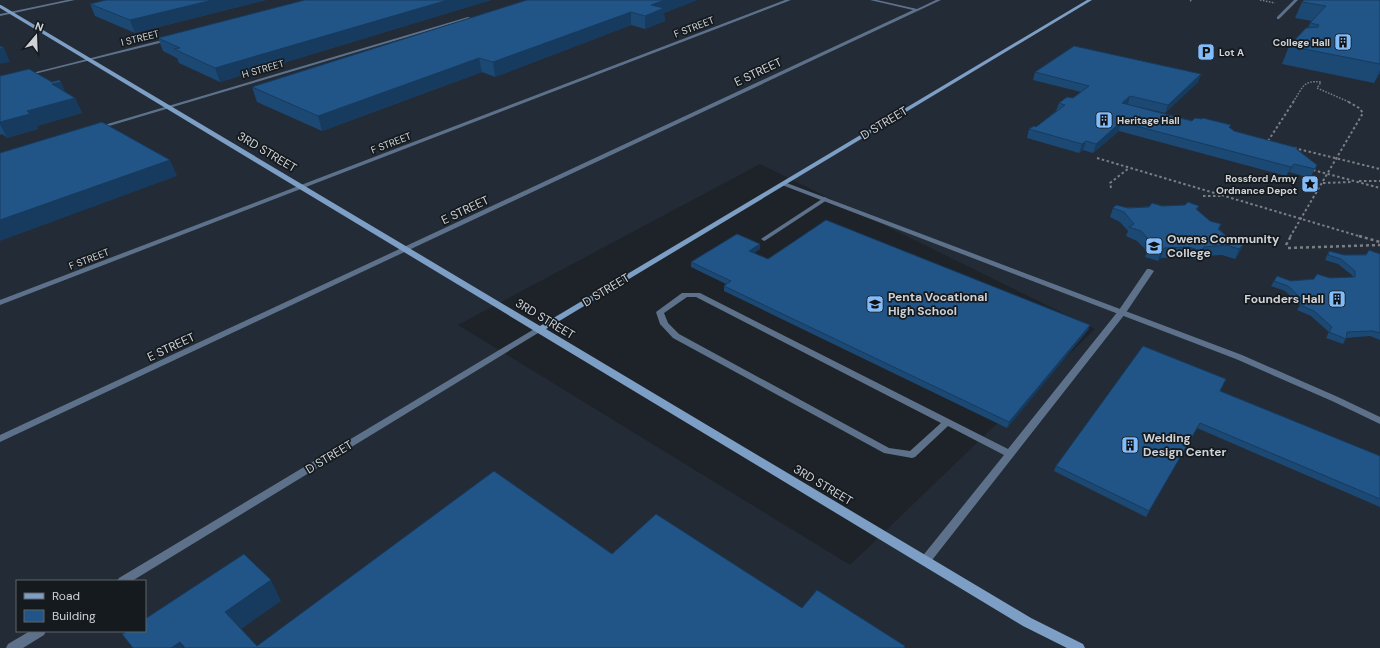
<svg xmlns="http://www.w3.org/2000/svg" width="1380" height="648" font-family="'DM Sans',sans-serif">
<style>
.built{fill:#232b36;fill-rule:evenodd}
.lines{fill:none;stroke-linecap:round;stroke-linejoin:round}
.path-far2{stroke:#7b7f84;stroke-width:1.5;stroke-dasharray:1.5 1.5;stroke-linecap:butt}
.path-far1{stroke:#7b7f84;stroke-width:2;stroke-dasharray:2.5 2.5;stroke-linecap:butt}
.path{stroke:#7b7f84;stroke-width:2.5;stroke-dasharray:3 3;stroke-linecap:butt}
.lane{fill:#5d728a;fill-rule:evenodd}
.street{fill:#5d728a;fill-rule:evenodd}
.secondary{fill:#7d9fc5;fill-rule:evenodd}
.wall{fill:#1c4874}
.shaded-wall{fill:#173b5e}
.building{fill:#215487;stroke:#173b5e}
.labels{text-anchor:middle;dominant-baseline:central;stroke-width:3.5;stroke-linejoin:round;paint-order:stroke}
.far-street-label{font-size:10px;fill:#cfd3d7;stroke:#151a1f}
.far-poi-label{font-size:10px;font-weight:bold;fill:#cfd3d7;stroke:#151a1f;text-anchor:end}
.street-label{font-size:12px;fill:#cfd3d7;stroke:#151a1f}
.poi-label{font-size:12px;font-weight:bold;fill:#cfd3d7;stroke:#151a1f;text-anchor:start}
</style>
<rect width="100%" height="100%" fill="#1e2329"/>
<!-- built -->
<path class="built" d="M 0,0 L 1380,0 L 1380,648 L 0,648 ZM 760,164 L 1095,329 L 850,565 L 458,325 ZM 17,581 L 145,581 L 145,631 L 17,631 Z"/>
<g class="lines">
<!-- path-far2 -->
<g class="path-far2">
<path d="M 1260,0 L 1275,3"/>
<path d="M 1190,1 L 1192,0"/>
<path d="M 1293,102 C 1303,88 1302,80 1321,82 L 1317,88 L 1349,102"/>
</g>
<!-- path-far1 -->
<g class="path-far1">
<path d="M 1268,141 L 1294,101"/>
<path d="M 1294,148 L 1380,169"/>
<path d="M 1097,158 L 1362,237"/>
<path d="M 1313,170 L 1380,188"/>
<path d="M 1359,181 L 1380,181"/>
<path d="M 1323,183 L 1352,182"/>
<path d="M 1111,188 L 1110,183 L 1129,168"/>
<path d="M 1203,196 L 1221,196"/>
<path d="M 1290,237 L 1363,113 L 1359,108 L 1347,101"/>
</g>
<!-- path -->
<g class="path">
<path d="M 1359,236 L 1380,242"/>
<path d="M 1286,245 L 1291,236"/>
<path d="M 1288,248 L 1380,245"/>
</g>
<!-- lane -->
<g class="lane">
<path d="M 1294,0 L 1298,0 L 1279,19 L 1277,19 L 1277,17 Z"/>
<path d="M 825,197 L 828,199 L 827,200 L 766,240 L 764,241 L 761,239 Z"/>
<path d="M 1147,269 L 1150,269 L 1154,271 L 1125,314 L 929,564 L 925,566 L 921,564 L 920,561 L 921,558 L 1004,455 L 948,426 L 915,457 L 912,458 L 884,453 L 673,338 L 660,324 L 656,312 L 682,293 L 700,293 L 1008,449 L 1119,310 ZM 687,297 L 696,297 L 941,423 L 910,451 L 889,448 L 679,334 L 668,323 L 664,313 Z"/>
</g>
<!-- street -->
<g class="street">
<path d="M 67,0 L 75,0 L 0,16 L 0,14 Z"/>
<path d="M 785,0 L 791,0 L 0,305 L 0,300 Z"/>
<path d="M 870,0 L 877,0 L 917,9 L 936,0 L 941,0 L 0,442 L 0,435 L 913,10 Z"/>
<path d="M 468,17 L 471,18 L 99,129 L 94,128 Z"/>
<path d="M 170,38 L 172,38 L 172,40 L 26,76 L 24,75 Z"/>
<path d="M 784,182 L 1242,355 L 1338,397 L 1380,417 L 1380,424 L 1332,401 L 1236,359 L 782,185 L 781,184 Z"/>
<path d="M 536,328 L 539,328 L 543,330 L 132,581 L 117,581 L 119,578 Z"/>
<path d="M 30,631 L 46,631 L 44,635 L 23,648 L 6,648 L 8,644 Z"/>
</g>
<!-- secondary -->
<path class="secondary" d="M 1087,0 L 1092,0 L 546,329 L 1031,618 L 1083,644 L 1085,648 L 1067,648 L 1023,626 L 0,8 L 0,5 L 1,5 L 540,326 Z"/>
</g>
<!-- wall -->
<g class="wall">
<path d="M 266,0 L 135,33 L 95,16 L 90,4 Z"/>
<path d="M 305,0 L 491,0 L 220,82 L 179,63 L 177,58 L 163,51 L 158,38 Z"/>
<path d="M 527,0 L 697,0 L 664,13 L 665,21 L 645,29 L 631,25 L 495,77 L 482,72 L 322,131 L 257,102 L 252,87 Z"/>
<path d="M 1380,0 L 1380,73 L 1374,83 L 1282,64 L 1289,46 L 1308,28 L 1310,23 L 1312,21 L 1295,18 L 1302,2 Z"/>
<path d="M 1035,72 L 1201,74 L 1198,82 L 1165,113 L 1127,104 L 1192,121 L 1230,128 L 1234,131 L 1317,165 L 1310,178 L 1289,172 L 1286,176 L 1119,131 L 1093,153 L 1083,150 L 1079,153 L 1027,138 L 1029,129 L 1036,127 L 1056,111 L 1059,103 L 1073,98 L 1081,92 L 1033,80 Z"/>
<path d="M 0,76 L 66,93 L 75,98 L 82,113 L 37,126 L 38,129 L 7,138 L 2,134 L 0,135 Z"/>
<path d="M 1162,206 L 1199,206 L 1197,210 L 1210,221 L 1221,224 L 1219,229 L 1232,241 L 1243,245 L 1238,255 L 1235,259 L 1222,255 L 1200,256 L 1197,260 L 1185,257 L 1161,258 L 1158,261 L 1145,257 L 1147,251 L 1137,241 L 1126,236 L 1128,231 L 1120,222 L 1110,217 L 1113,208 Z"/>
<path d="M 760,244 L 760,249 L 754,253 L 768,259 L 1090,325 L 1088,330 L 1007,428 L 724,291 L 724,286 L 726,284 L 691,267 L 691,262 Z"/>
<path d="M 1329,251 L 1344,255 L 1380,254 L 1380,340 L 1370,336 L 1346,338 L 1343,344 L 1326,338 L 1329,332 L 1311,316 L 1297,310 L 1300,305 L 1285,291 L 1271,286 L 1274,281 L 1291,281 L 1330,278 L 1352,277 L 1353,276 L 1338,264 L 1325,260 Z"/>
<path d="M 1220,391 L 1380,456 L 1380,507 L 1197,428 L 1146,517 L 1054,471 L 1056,466 Z"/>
</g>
<!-- shaded-wall -->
<g class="shaded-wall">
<path d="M 213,0 L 266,0 L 135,33 L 130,20 Z"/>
<path d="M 448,0 L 491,0 L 220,82 L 215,68 Z"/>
<path d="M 665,0 L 697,0 L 664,13 L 665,21 L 645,29 L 645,16 L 651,5 Z"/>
<path d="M 631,12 L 631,25 L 495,77 L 493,62 Z"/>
<path d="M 4,48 L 10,62 L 0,64 L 0,49 Z"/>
<path d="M 479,58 L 482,72 L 322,131 L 318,116 Z"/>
<path d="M 1380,70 L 1380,73 L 1374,83 Z"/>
<path d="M 1201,74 L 1198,82 L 1165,113 L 1168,105 Z"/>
<path d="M 61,82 L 68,97 L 52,84 Z"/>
<path d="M 1130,96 L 1128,104 L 1119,111 L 1122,103 Z"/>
<path d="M 75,98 L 82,113 L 37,126 L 38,129 L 7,138 L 0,124 L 0,122 L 27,111 Z"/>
<path d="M 1121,122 L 1119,131 L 1093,153 L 1096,144 Z"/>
<path d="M 1086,141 L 1083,150 L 1079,153 L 1082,144 Z"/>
<path d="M 170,160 L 177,176 L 0,241 L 0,220 Z"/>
<path d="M 1294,164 L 1289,172 L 1286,176 L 1291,167 Z"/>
<path d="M 760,244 L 760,249 L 749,256 L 749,251 Z"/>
<path d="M 1243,245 L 1238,255 L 1235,259 L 1239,249 Z"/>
<path d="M 1204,247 L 1200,256 L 1197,260 L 1201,251 Z"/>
<path d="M 1164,248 L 1161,258 L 1158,261 L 1161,251 Z"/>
<path d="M 1090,325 L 1088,330 L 1007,428 L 1009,422 Z"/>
<path d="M 1200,423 L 1197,428 L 1146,517 L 1149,511 Z"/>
<path d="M 271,580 L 281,601 L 237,632 L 225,612 Z"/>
<path d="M 180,642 L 183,648 L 171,648 Z"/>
</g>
<!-- building -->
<g class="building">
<path d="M 106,0 L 213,0 L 130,20 L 90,4 Z"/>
<path d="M 305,0 L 448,0 L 215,68 L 174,49 L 180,48 L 158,38 Z"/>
<path d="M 527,0 L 665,0 L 651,5 L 664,8 L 645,16 L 631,12 L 493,62 L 479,58 L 318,116 L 252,87 Z"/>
<path d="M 1304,0 L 1380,0 L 1380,64 L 1289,46 L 1306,28 L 1318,27 L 1319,25 L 1310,23 L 1326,6 L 1302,2 Z"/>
<path d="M 0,46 L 4,48 L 0,49 Z"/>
<path d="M 1074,46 L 1201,74 L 1168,105 L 1130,96 L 1122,103 L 1192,121 L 1195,118 L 1202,119 L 1203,118 L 1231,125 L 1229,127 L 1234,131 L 1294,147 L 1317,165 L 1315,169 L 1294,164 L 1291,167 L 1121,122 L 1096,144 L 1086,141 L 1082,144 L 1029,129 L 1034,126 L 1036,127 L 1065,105 L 1059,103 L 1067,97 L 1073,98 L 1089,86 L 1035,72 Z"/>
<path d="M 29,69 L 52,82 L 59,80 L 61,82 L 52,84 L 75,98 L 27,111 L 30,114 L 0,122 L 0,76 Z"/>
<path d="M 102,122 L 170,160 L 0,220 L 0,153 Z"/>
<path d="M 1188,202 L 1199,206 L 1196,209 L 1210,221 L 1221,224 L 1218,229 L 1232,241 L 1243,245 L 1239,249 L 1227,245 L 1204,247 L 1201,251 L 1189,247 L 1164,248 L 1161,251 L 1149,247 L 1152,243 L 1141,231 L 1129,227 L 1134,224 L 1124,212 L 1113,208 L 1116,205 L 1128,208 L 1149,207 L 1152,203 L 1162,206 L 1185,205 Z"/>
<path d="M 826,220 L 1090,325 L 1009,422 L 724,286 L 731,281 L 691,262 L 737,234 L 760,244 L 749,251 L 768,259 Z"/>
<path d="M 1369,250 L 1380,254 L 1380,333 L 1373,331 L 1347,332 L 1346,339 L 1329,332 L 1332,327 L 1314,311 L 1300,305 L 1304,301 L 1288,286 L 1274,281 L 1277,276 L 1291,281 L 1314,279 L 1317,274 L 1330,278 L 1355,277 L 1355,271 L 1341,259 L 1328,255 L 1329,251 L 1344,255 L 1366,255 Z"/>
<path d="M 1143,346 L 1226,379 L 1220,391 L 1380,456 L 1380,499 L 1200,423 L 1149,511 L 1056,466 Z"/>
<path d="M 494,471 L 612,554 L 656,514 L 802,608 L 817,590 L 905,646 L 904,648 L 185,648 L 180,642 L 171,648 L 133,648 L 122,634 L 128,631 L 145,631 L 145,619 L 244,554 L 271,580 L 225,612 L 257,646 Z"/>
</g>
<!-- icons -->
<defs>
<symbol id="building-square" viewBox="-11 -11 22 22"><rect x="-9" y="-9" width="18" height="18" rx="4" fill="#82bcfa" stroke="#151a1f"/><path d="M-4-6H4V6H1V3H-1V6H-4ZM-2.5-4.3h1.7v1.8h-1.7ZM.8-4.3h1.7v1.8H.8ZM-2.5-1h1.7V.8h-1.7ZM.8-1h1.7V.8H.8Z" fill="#111"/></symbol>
<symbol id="parking-square" viewBox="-11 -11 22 22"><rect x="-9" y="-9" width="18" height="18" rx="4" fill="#82bcfa" stroke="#151a1f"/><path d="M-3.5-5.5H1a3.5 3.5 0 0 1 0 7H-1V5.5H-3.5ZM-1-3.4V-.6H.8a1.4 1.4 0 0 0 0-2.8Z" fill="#111"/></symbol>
<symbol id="sight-square" viewBox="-11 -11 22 22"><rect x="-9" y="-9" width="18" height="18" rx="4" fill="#82bcfa" stroke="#151a1f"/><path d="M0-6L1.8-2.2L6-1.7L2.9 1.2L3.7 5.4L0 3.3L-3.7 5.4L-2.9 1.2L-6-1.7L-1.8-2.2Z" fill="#111"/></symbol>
<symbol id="university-square" viewBox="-11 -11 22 22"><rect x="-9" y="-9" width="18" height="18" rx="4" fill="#82bcfa" stroke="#151a1f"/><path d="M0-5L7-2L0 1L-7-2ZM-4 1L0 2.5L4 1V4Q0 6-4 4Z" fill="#111"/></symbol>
<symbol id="school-square" viewBox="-11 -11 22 22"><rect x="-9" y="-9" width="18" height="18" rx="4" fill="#82bcfa" stroke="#151a1f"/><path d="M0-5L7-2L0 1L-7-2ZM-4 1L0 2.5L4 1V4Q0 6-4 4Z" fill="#111"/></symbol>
</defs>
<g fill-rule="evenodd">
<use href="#building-square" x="1333" y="32" width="20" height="20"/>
<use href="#parking-square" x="1196" y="42" width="20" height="20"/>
<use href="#building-square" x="1094" y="110" width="20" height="20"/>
<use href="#sight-square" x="1300" y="174" width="20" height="20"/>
<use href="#university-square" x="1144" y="236" width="20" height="20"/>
<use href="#building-square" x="1327" y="289" width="20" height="20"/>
<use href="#school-square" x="865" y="294" width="20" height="20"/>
<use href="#building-square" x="1120" y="435" width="20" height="20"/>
</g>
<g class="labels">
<!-- far-street labels -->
<g class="far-street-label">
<text transform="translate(694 27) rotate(-21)">F STREET</text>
<text transform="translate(140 38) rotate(-14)">I STREET</text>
<text transform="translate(263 69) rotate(-16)">H STREET</text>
<text transform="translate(391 143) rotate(-21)">F STREET</text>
<text transform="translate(89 259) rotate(-21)">F STREET</text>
</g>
<!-- far-poi labels -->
<g class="far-poi-label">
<text x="1330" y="42">College Hall</text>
<text x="1219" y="52" text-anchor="start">Lot A</text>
<text x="1117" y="120" text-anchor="start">Heritage Hall</text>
<text x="1297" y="178">Rossford Army<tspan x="1297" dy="12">Ordnance Depot</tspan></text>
</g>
<!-- street labels -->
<g class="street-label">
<text transform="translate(758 72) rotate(-25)">E STREET</text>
<text transform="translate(884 123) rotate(-31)">D STREET</text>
<text transform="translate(267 152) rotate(31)">3RD STREET</text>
<text transform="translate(465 210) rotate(-25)">E STREET</text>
<text transform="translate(606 290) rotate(-31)">D STREET</text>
<text transform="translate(545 319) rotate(31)">3RD STREET</text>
<text transform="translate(171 347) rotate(-25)">E STREET</text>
<text transform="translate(329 457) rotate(-31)">D STREET</text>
<text transform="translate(823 485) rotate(31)">3RD STREET</text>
</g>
<!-- poi labels -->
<g class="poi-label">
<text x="1167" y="239">Owens Community<tspan x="1167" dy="14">College</tspan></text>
<text x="888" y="297">Penta Vocational<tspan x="888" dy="14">High School</tspan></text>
<text x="1324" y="299" text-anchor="end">Founders Hall</text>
<text x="1143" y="438">Welding<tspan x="1143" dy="14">Design Center</tspan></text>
</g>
</g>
<!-- legend -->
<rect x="16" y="580" width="130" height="52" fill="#151a1f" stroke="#5f6469"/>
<rect x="24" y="593" width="20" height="6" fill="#7d9fc5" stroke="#5f6469"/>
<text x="52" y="600" font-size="12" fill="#cfd3d7">Road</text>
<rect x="24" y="610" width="20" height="12" fill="#215487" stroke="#5f6469"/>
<text x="52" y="620" font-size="12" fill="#cfd3d7">Building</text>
<!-- north arrow -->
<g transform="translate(36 36) rotate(19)" stroke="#151a1f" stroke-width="3" paint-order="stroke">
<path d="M0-3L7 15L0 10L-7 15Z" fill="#cfd3d7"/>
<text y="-6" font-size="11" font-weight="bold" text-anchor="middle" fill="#cfd3d7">N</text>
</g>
</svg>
